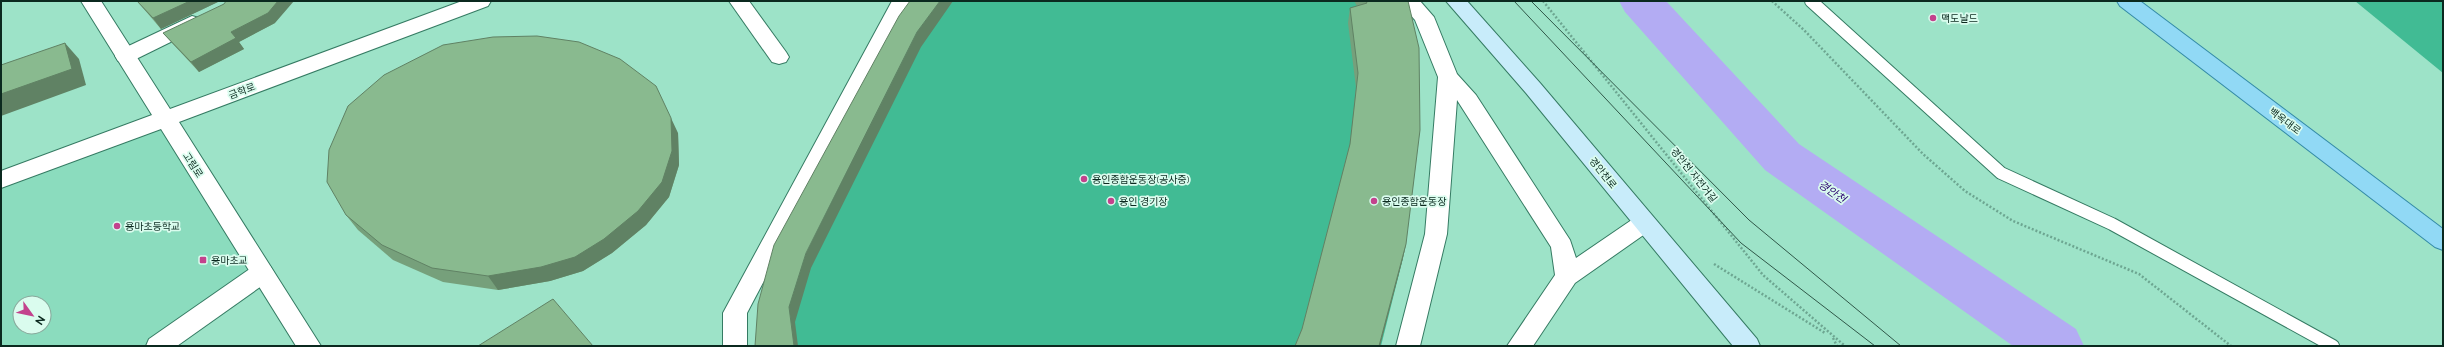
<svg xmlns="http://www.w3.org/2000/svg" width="2444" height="347" font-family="Raleway,'Noto Sans KR',sans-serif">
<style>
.built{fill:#8bdcbe;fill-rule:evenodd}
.green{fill:#41bb94}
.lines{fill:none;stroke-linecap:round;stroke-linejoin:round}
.river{fill:#b3acf3;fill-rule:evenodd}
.service-casing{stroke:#357b63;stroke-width:14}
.minor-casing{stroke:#357b63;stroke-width:2}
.tertiary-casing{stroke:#357b63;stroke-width:2}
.secondary-casing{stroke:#357b63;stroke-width:2}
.primary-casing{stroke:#338aa6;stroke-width:2}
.path{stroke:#6da691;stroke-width:2.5;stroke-dasharray:2 2;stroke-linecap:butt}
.service{stroke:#fff;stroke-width:12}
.minor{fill:#fff;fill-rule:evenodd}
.tertiary{fill:#fff;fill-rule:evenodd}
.secondary{fill:#c8ecfa;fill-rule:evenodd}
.primary{fill:#91d9f5;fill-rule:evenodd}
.tram{stroke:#305849;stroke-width:1}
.wall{fill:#76a07b}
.shaded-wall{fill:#608264}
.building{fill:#89ba8f;stroke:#608264}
.poi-dot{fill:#c3428d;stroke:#dafcee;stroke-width:1.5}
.labels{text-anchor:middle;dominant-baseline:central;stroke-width:3.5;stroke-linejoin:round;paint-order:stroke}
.poi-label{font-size:10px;fill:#0b291f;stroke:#dafcee;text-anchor:start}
.street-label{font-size:10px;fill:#0b291f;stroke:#dafcee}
.water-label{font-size:11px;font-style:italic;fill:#2e0772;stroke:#dafcee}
</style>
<rect width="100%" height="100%" fill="#9de3c8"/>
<!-- built -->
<path class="built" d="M 164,120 L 262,273 L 158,346 L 1,346 L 1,180 ZM 20,303 L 44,303 L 44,327 L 20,327 Z"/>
<!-- green -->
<g class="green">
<path d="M 924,1 L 1390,1 L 1403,258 L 1381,346 L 763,346 Z"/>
<path d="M 2355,1 L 2443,1 L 2443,73 Z"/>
</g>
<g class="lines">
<!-- river -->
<path class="river" d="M 1619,1 L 1666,1 L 1799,144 L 2076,329 L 2084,346 L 2013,346 L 1765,170 L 1625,12 Z"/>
<defs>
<path id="service" d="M 1811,1 L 2001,173 L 2112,224 L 2333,346"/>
<g id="minor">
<path d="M 729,1 L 749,1 L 786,52 L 789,57 L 786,62 L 779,64 L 772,62 Z"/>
<path d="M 892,1 L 912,1 L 747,313 L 747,346 L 723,346 L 723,313 Z"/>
<path d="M 1398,1 L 1420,1 L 1434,17 L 1457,74 L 1476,95 L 1570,240 L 1576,258 L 1636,217 L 1644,214 L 1652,217 L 1655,223 L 1652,229 L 1575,283 L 1533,346 L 1507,346 L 1555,275 L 1551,247 L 1457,100 L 1447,234 L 1420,346 L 1396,346 L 1425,234 L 1438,77 L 1415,20 Z"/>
<path d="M 192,16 L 199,18 L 202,23 L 199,28 L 132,61 L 125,63 L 118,61 L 115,56 L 118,51 Z"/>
<path d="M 262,264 L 270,266 L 274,273 L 270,280 L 177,346 L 146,346 L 149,339 L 254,266 Z"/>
</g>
<path id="tertiary" d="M 81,1 L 101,1 L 170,109 L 462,1 L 491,1 L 488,6 L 179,122 L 321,346 L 296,346 L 161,129 L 1,188 L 1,171 L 152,115 Z"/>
<path id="secondary" d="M 1446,1 L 1467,1 L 1540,83 L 1757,339 L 1760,346 L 1733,346 L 1526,93 Z"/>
<path id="primary" d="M 2117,1 L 2140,1 L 2443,229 L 2443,250 L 2435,247 L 2120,6 Z"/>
</defs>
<!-- service casing -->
<use href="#service" class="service-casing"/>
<!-- minor casing -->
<use href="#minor" class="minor-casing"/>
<!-- tertiary casing -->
<use href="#tertiary" class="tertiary-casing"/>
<!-- secondary casing -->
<use href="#secondary" class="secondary-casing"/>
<!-- primary casing -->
<use href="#primary" class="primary-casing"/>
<!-- path -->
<g class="path">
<path d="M 1543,1 L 1763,275 L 1845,346"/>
<path d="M 1772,1 L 1804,30 L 1923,154 L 1965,191 L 2013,221 L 2139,274 L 2231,346"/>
<path d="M 1714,264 L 1825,333"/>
<path d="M 1833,338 L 1837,346"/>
</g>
<!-- service -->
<use href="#service" class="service"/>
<!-- minor -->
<use href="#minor" class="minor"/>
<!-- tertiary -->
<use href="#tertiary" class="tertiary"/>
<!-- secondary -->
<use href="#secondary" class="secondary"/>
<!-- primary -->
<use href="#primary" class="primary"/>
<!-- tram -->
<g class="tram">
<path d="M 1514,1 L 1741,243 L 1875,346"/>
<path d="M 1531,1 L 1749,220 L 1901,346"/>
</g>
</g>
<!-- wall -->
<g class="wall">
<path d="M 137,1 L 220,1 L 161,29 Z"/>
<path d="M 1354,1 L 1408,1 L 1406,244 L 1403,258 L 1380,346 L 1295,346 L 1302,329 L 1350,144 L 1356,88 L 1348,23 L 1350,8 L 1357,6 Z"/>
<path d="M 275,23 L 239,42 L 244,49 L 199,72 L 172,43 L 163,33 Z"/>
<path d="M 678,133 L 679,165 L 669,197 L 646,225 L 612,253 L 583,271 L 550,281 L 498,290 L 443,282 L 393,260 L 358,230 L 346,215 Z"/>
</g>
<!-- shaded-wall -->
<g class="shaded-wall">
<path d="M 190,1 L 220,1 L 161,29 L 153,18 Z"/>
<path d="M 278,1 L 294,1 L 275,23 L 239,42 L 244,49 L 199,72 L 191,62 L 231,32 Z"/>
<path d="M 940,1 L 953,1 L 921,47 L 811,268 L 795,322 L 798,346 L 794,346 L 789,307 L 806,253 L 917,32 Z"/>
<path d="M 65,43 L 79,59 L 86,85 L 1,116 L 1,94 Z"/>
<path d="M 671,118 L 678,133 L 679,165 L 669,197 L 646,225 L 612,253 L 583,271 L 550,281 L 498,290 L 488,276 Z"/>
<path d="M 1406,244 L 1403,258 L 1380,346 L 1379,346 Z"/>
</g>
<!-- building -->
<g class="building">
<path d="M 137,1 L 190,1 L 153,18 Z"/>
<path d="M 226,1 L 278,1 L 268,13 L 231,32 L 236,38 L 191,62 L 163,33 L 224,4 Z"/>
<path d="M 910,1 L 940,1 L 917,32 L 806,253 L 789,307 L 794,346 L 755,346 L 758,304 L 774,245 L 899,16 Z"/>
<path d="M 1366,1 L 1408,1 L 1419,48 L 1420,130 L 1406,244 L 1379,346 L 1295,346 L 1302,329 L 1350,144 L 1358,73 L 1350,8 L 1367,3 Z"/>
<path d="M 537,36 L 579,42 L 620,59 L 656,86 L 671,118 L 672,151 L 662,182 L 638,211 L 604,239 L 575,257 L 541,267 L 488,276 L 432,268 L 382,245 L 346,215 L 327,182 L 329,150 L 348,106 L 384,75 L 443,45 L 493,37 Z"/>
<path d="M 65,43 L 72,69 L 1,94 L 1,65 Z"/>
<path d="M 553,299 L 593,346 L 478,346 Z"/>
</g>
<!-- markers -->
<g class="poi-dot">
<circle cx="1933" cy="18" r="4"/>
<circle cx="1084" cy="179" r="4"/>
<circle cx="1111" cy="201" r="4"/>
<circle cx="1374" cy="201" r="4"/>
<circle cx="117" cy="226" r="4"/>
<rect x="199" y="256" width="8" height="8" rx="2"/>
</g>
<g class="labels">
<!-- poi labels -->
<g class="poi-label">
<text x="1941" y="18">맥도날드</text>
<text x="1092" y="179">용인종합운동장(공사중)</text>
<text x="1119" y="201">용인 경기장</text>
<text x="1382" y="201">용인종합운동장</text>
<text x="125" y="226">용마초등학교</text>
<text x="211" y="260">용마초교</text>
</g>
<!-- street labels -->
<g class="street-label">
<text transform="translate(242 91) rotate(-21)">금학로</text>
<text transform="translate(2285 121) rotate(37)">백옥대로</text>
<text transform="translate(193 165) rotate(57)">고림로</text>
<text transform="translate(1603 173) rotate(51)">경안천로</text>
<text transform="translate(1694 175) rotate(51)">경안천 자전거길</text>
</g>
<!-- water labels -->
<g class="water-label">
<text transform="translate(1832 192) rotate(35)">경안천</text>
</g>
</g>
<!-- border -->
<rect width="2444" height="347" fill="none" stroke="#0b291f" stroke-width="4"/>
<!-- north arrow -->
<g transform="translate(32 315) rotate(123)"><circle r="19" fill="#dafcee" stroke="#87a89b"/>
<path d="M0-3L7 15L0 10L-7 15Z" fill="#c3428d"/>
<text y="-6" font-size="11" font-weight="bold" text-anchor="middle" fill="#0b291f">N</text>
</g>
</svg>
